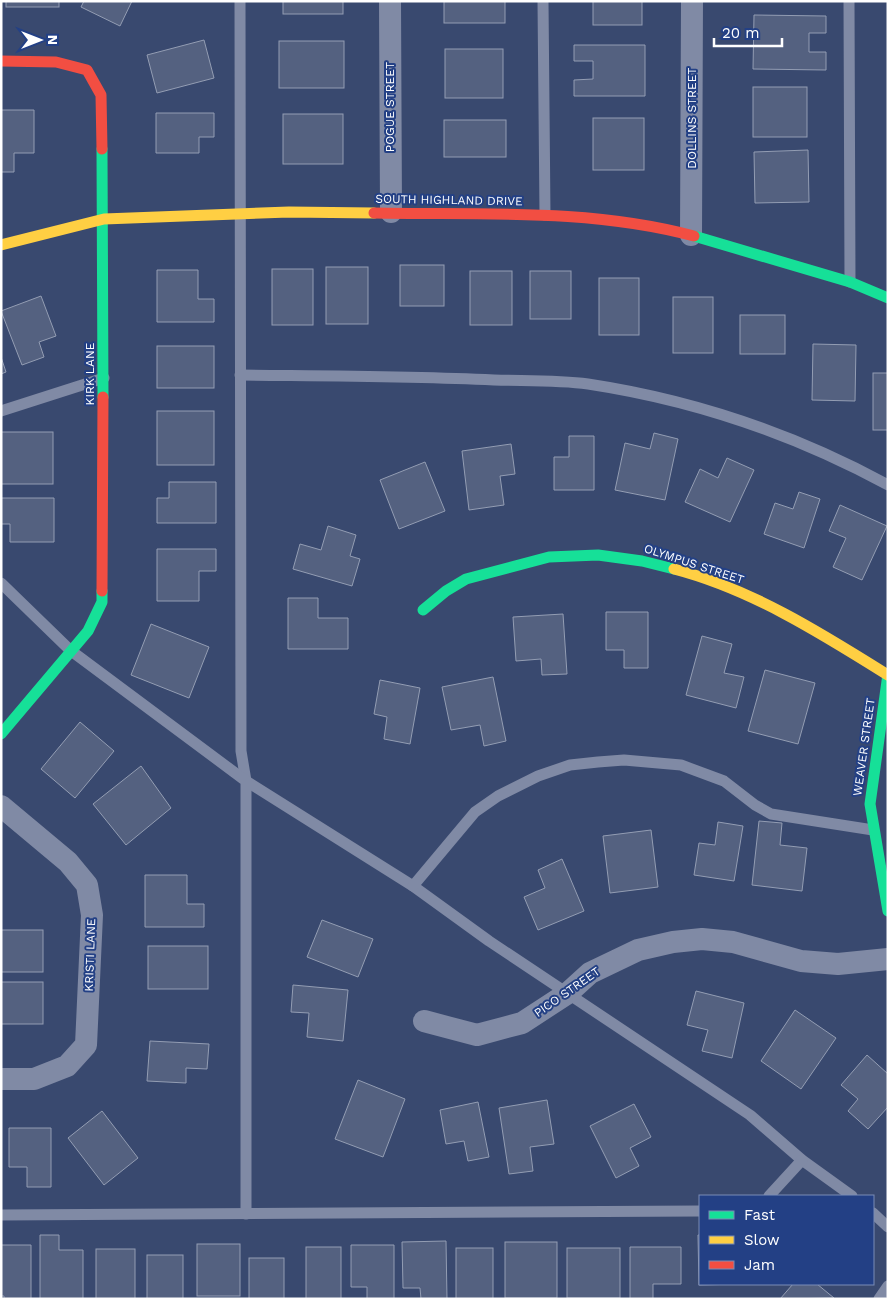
<svg xmlns="http://www.w3.org/2000/svg" width="889" height="1300" font-family="'Work Sans',sans-serif">
<style>
.building{fill:#546180;stroke:#939db3}
.lines{fill:none;stroke-linecap:round;stroke-linejoin:round}
.lane{stroke:#808aa5;stroke-width:11}
.street{stroke:#808aa5;stroke-width:22}
.fast{stroke:#16e098;stroke-width:11}
.slow{stroke:#ffcf43;stroke-width:11}
.jam{stroke:#f24e42;stroke-width:11}
.labels{text-anchor:middle;dominant-baseline:central;stroke-width:4;stroke-linejoin:round;paint-order:stroke}
.street-label{font-size:12px;fill:#fff;stroke:#234085}
</style>
<rect width="100%" height="100%" fill="#39496f"/>
<!-- building -->
<g class="building">
<rect x="6" y="1" width="53" height="6"/>
<path d="M 84,1 L 132,1 L 120,26 L 81,7 Z"/>
<rect x="283" y="1" width="60" height="13"/>
<rect x="444" y="1" width="61" height="22"/>
<rect x="593" y="1" width="49" height="24"/>
<path d="M 754,15 L 826,16 L 826,33 L 809,33 L 809,52 L 826,52 L 826,70 L 753,69 Z"/>
<path d="M 204,40 L 214,78 L 157,93 L 147,55 Z"/>
<rect x="279" y="41" width="65" height="47"/>
<path d="M 574,45 L 645,45 L 645,96 L 574,96 L 574,80 L 593,79 L 593,61 L 574,61 Z"/>
<rect x="445" y="49" width="58" height="49"/>
<rect x="753" y="87" width="54" height="50"/>
<path d="M 1,110 L 34,110 L 34,153 L 14,153 L 14,172 L 1,172 Z"/>
<path d="M 156,113 L 214,113 L 214,137 L 199,137 L 199,153 L 156,153 Z"/>
<rect x="283" y="114" width="60" height="50"/>
<rect x="593" y="118" width="51" height="52"/>
<rect x="444" y="120" width="62" height="37"/>
<path d="M 808,150 L 809,202 L 755,203 L 754,152 Z"/>
<rect x="400" y="265" width="44" height="41"/>
<rect x="326" y="267" width="42" height="57"/>
<rect x="272" y="269" width="41" height="56"/>
<path d="M 157,270 L 198,270 L 198,299 L 214,299 L 214,322 L 157,322 Z"/>
<rect x="470" y="271" width="42" height="54"/>
<rect x="530" y="271" width="41" height="48"/>
<rect x="599" y="278" width="40" height="57"/>
<path d="M 41,296 L 56,336 L 39,342 L 44,357 L 22,365 L 1,311 Z"/>
<rect x="673" y="297" width="40" height="56"/>
<rect x="740" y="315" width="45" height="39"/>
<path d="M 813,344 L 856,345 L 855,401 L 812,400 Z"/>
<rect x="157" y="346" width="57" height="42"/>
<path d="M 1,357 L 6,372 L 1,374 Z"/>
<rect x="873" y="373" width="15" height="57"/>
<rect x="157" y="411" width="57" height="54"/>
<rect x="1" y="432" width="52" height="52"/>
<path d="M 654,433 L 678,439 L 665,500 L 615,490 L 625,443 L 650,449 Z"/>
<path d="M 569,436 L 594,436 L 594,490 L 554,490 L 554,457 L 569,457 Z"/>
<path d="M 511,444 L 515,474 L 500,476 L 504,505 L 469,510 L 462,451 Z"/>
<path d="M 727,458 L 754,470 L 730,522 L 685,502 L 700,469 L 718,478 Z"/>
<path d="M 425,462 L 445,511 L 399,529 L 380,480 Z"/>
<path d="M 169,482 L 216,482 L 216,523 L 157,523 L 157,498 L 169,498 Z"/>
<path d="M 799,492 L 820,499 L 804,548 L 764,534 L 775,503 L 793,509 Z"/>
<path d="M 1,498 L 54,498 L 54,542 L 10,542 L 10,524 L 1,524 Z"/>
<path d="M 840,505 L 887,526 L 862,580 L 833,567 L 846,538 L 829,531 Z"/>
<path d="M 328,526 L 356,535 L 350,556 L 360,559 L 352,586 L 293,569 L 300,544 L 321,550 Z"/>
<path d="M 157,549 L 216,549 L 216,571 L 199,571 L 199,601 L 157,601 Z"/>
<path d="M 288,598 L 318,598 L 318,618 L 348,618 L 348,649 L 288,649 Z"/>
<path d="M 606,612 L 648,612 L 648,668 L 624,668 L 624,650 L 606,650 Z"/>
<path d="M 563,614 L 567,674 L 542,675 L 541,659 L 516,661 L 513,617 Z"/>
<path d="M 151,624 L 209,647 L 189,698 L 131,675 Z"/>
<path d="M 702,636 L 732,644 L 724,673 L 744,677 L 736,708 L 686,695 Z"/>
<path d="M 765,670 L 815,683 L 798,744 L 748,731 Z"/>
<path d="M 493,677 L 506,741 L 484,746 L 480,725 L 451,730 L 442,687 Z"/>
<path d="M 380,680 L 420,688 L 410,744 L 384,739 L 387,717 L 374,714 Z"/>
<path d="M 80,722 L 114,751 L 75,798 L 41,769 Z"/>
<path d="M 141,766 L 171,808 L 126,845 L 93,804 Z"/>
<path d="M 759,821 L 782,823 L 780,845 L 807,848 L 802,891 L 752,885 Z"/>
<path d="M 718,822 L 743,826 L 734,881 L 694,875 L 699,843 L 715,845 Z"/>
<path d="M 651,830 L 658,887 L 610,893 L 603,836 Z"/>
<path d="M 562,859 L 584,911 L 538,930 L 524,897 L 545,888 L 538,870 Z"/>
<path d="M 145,875 L 187,875 L 187,904 L 204,904 L 204,927 L 145,927 Z"/>
<path d="M 322,920 L 373,939 L 358,977 L 307,957 Z"/>
<rect x="1" y="930" width="42" height="42"/>
<rect x="148" y="946" width="60" height="43"/>
<rect x="1" y="982" width="42" height="42"/>
<path d="M 293,985 L 348,990 L 343,1041 L 307,1037 L 309,1013 L 291,1012 Z"/>
<path d="M 696,991 L 744,1003 L 732,1058 L 702,1051 L 708,1030 L 687,1025 Z"/>
<path d="M 795,1010 L 836,1038 L 801,1089 L 761,1061 Z"/>
<path d="M 150,1041 L 209,1044 L 207,1069 L 186,1068 L 186,1083 L 147,1081 Z"/>
<path d="M 867,1055 L 888,1074 L 888,1107 L 868,1129 L 848,1111 L 858,1099 L 841,1085 Z"/>
<path d="M 358,1080 L 405,1099 L 383,1157 L 335,1139 Z"/>
<path d="M 547,1100 L 554,1144 L 530,1147 L 533,1171 L 509,1174 L 499,1108 Z"/>
<path d="M 478,1102 L 489,1157 L 468,1161 L 464,1141 L 446,1144 L 440,1110 Z"/>
<path d="M 634,1104 L 651,1137 L 630,1148 L 639,1166 L 616,1178 L 590,1126 Z"/>
<path d="M 102,1111 L 138,1158 L 104,1185 L 68,1138 Z"/>
<path d="M 9,1128 L 51,1128 L 51,1187 L 27,1187 L 27,1167 L 9,1167 Z"/>
<path d="M 40,1235 L 59,1235 L 59,1250 L 83,1250 L 83,1299 L 40,1299 Z"/>
<path d="M 698,1235 L 700,1235 L 700,1284 L 740,1284 L 699,1285 Z"/>
<path d="M 446,1241 L 447,1299 L 421,1299 L 420,1288 L 403,1288 L 402,1242 Z"/>
<rect x="505" y="1242" width="52" height="56"/>
<rect x="197" y="1244" width="43" height="52"/>
<path d="M 1,1245 L 31,1245 L 31,1299 L 4,1299 L 4,1296 L 1,1296 Z"/>
<path d="M 351,1245 L 394,1245 L 394,1299 L 367,1299 L 367,1287 L 351,1287 Z"/>
<rect x="306" y="1247" width="35" height="52"/>
<path d="M 630,1247 L 681,1247 L 681,1284 L 653,1284 L 653,1299 L 630,1299 Z"/>
<rect x="456" y="1248" width="37" height="51"/>
<rect x="567" y="1248" width="53" height="50"/>
<rect x="96" y="1249" width="39" height="50"/>
<rect x="147" y="1255" width="36" height="44"/>
<rect x="249" y="1258" width="35" height="41"/>
<path d="M 793,1284 L 817,1284 L 834,1298 L 780,1299 Z"/>
</g>
<g class="lines">
<!-- lane -->
<g class="lane">
<path d="M 240,1 L 241,751 L 246,781 L 413,886 L 489,941 L 750,1115 L 802,1160 L 852,1196"/>
<path d="M 543,1 L 545,215"/>
<path d="M 849,1 L 850,282"/>
<path d="M 240,375 C 325,376 409,376 494,380 C 525,381 558,380 588,384 C 694,400 794,434 888,485"/>
<path d="M 1,411 L 104,378"/>
<path d="M 1,583 L 70,650 L 246,781 L 246,1214"/>
<path d="M 413,886 L 475,812 L 498,796 L 538,776 L 570,765 L 598,762 L 624,760 L 681,765 L 724,781 L 755,805 L 771,814 L 873,830"/>
<path d="M 769,1196 L 802,1160"/>
<path d="M 873,1213 L 888,1227"/>
<path d="M 1,1215 L 700,1211"/>
<path d="M 879,1299 L 888,1286"/>
</g>
<!-- street -->
<g class="street">
<path d="M 390,1 L 391,212"/>
<path d="M 691,235 L 692,1"/>
<path d="M 1,806 L 68,862 L 87,885 L 92,915 L 86,1045 L 67,1066 L 34,1079 L 1,1079"/>
<path d="M 424,1021 L 477,1035 L 522,1023 L 568,993 L 590,973 L 638,950 L 673,942 L 702,939 L 733,942 L 801,961 L 838,964 L 888,959"/>
</g>
<!-- fast -->
<g class="fast">
<path d="M 102,149 L 103,397"/>
<path d="M 694,236 L 850,282 L 888,298"/>
<path d="M 423,610 L 446,591 L 466,579 L 549,557 L 598,555 L 642,561 L 674,569"/>
<path d="M 888,674 L 870,804 L 888,911"/>
<path d="M 1,734 L 88,631 L 102,602 L 102,591"/>
</g>
<!-- slow -->
<g class="slow">
<path d="M 1,245 L 104,219 L 289,212 L 374,213"/>
<path d="M 674,569 C 751,589 821,633 888,675"/>
</g>
<!-- jam -->
<g class="jam">
<path d="M 1,61 L 56,62 L 87,70 L 101,95 L 102,149"/>
<path d="M 374,213 C 480,215 590,208 694,236"/>
<path d="M 102,591 L 103,397"/>
</g>
</g>
<g class="labels">
<!-- street labels -->
<g class="street-label">
<text transform="translate(390 107) rotate(-90)">POGUE STREET</text>
<text transform="translate(692 118) rotate(-90)">DOLLINS STREET</text>
<text transform="translate(449 200) rotate(1)">SOUTH HIGHLAND DRIVE</text>
<text transform="translate(90 374) rotate(-90)">KIRK LANE</text>
<text transform="translate(694 564) rotate(18)">OLYMPUS STREET</text>
<text transform="translate(864 747) rotate(-82)">WEAVER STREET</text>
<text transform="translate(90 955) rotate(-88)">KRISTI LANE</text>
<text transform="translate(567 992) rotate(-35)">PICO STREET</text>
</g>
</g>
<!-- border -->
<rect width="889" height="1300" fill="none" stroke="#ffffff" stroke-width="5"/>
<!-- legend -->
<rect x="699" y="1195" width="175" height="90" fill="#234085" stroke="#7b8cb6"/>
<rect x="709" y="1211" width="25" height="8" fill="#16e098" stroke="#7b8cb6"/>
<text x="744" y="1220" font-size="15" fill="#ffffff">Fast</text>
<rect x="709" y="1236" width="25" height="8" fill="#ffcf43" stroke="#7b8cb6"/>
<text x="744" y="1245" font-size="15" fill="#ffffff">Slow</text>
<rect x="709" y="1261" width="25" height="8" fill="#f24e42" stroke="#7b8cb6"/>
<text x="744" y="1270" font-size="15" fill="#ffffff">Jam</text>
<!-- north arrow -->
<g transform="translate(40 40) rotate(90)" stroke="#234085" stroke-width="4" paint-order="stroke">
<path d="M0-4L9 19L0 12L-9 19Z" fill="#ffffff"/>
<text y="-8" font-size="14" font-weight="bold" text-anchor="middle" fill="#ffffff">N</text>
</g>
<!-- scale -->
<path d="M714 38v8h68v-8" fill="none" stroke="#ffffff" stroke-width="2.5"/>
<text x="722" y="38" font-size="15" fill="#ffffff" stroke="#234085" stroke-width="4" paint-order="stroke">20 m</text>
</svg>
